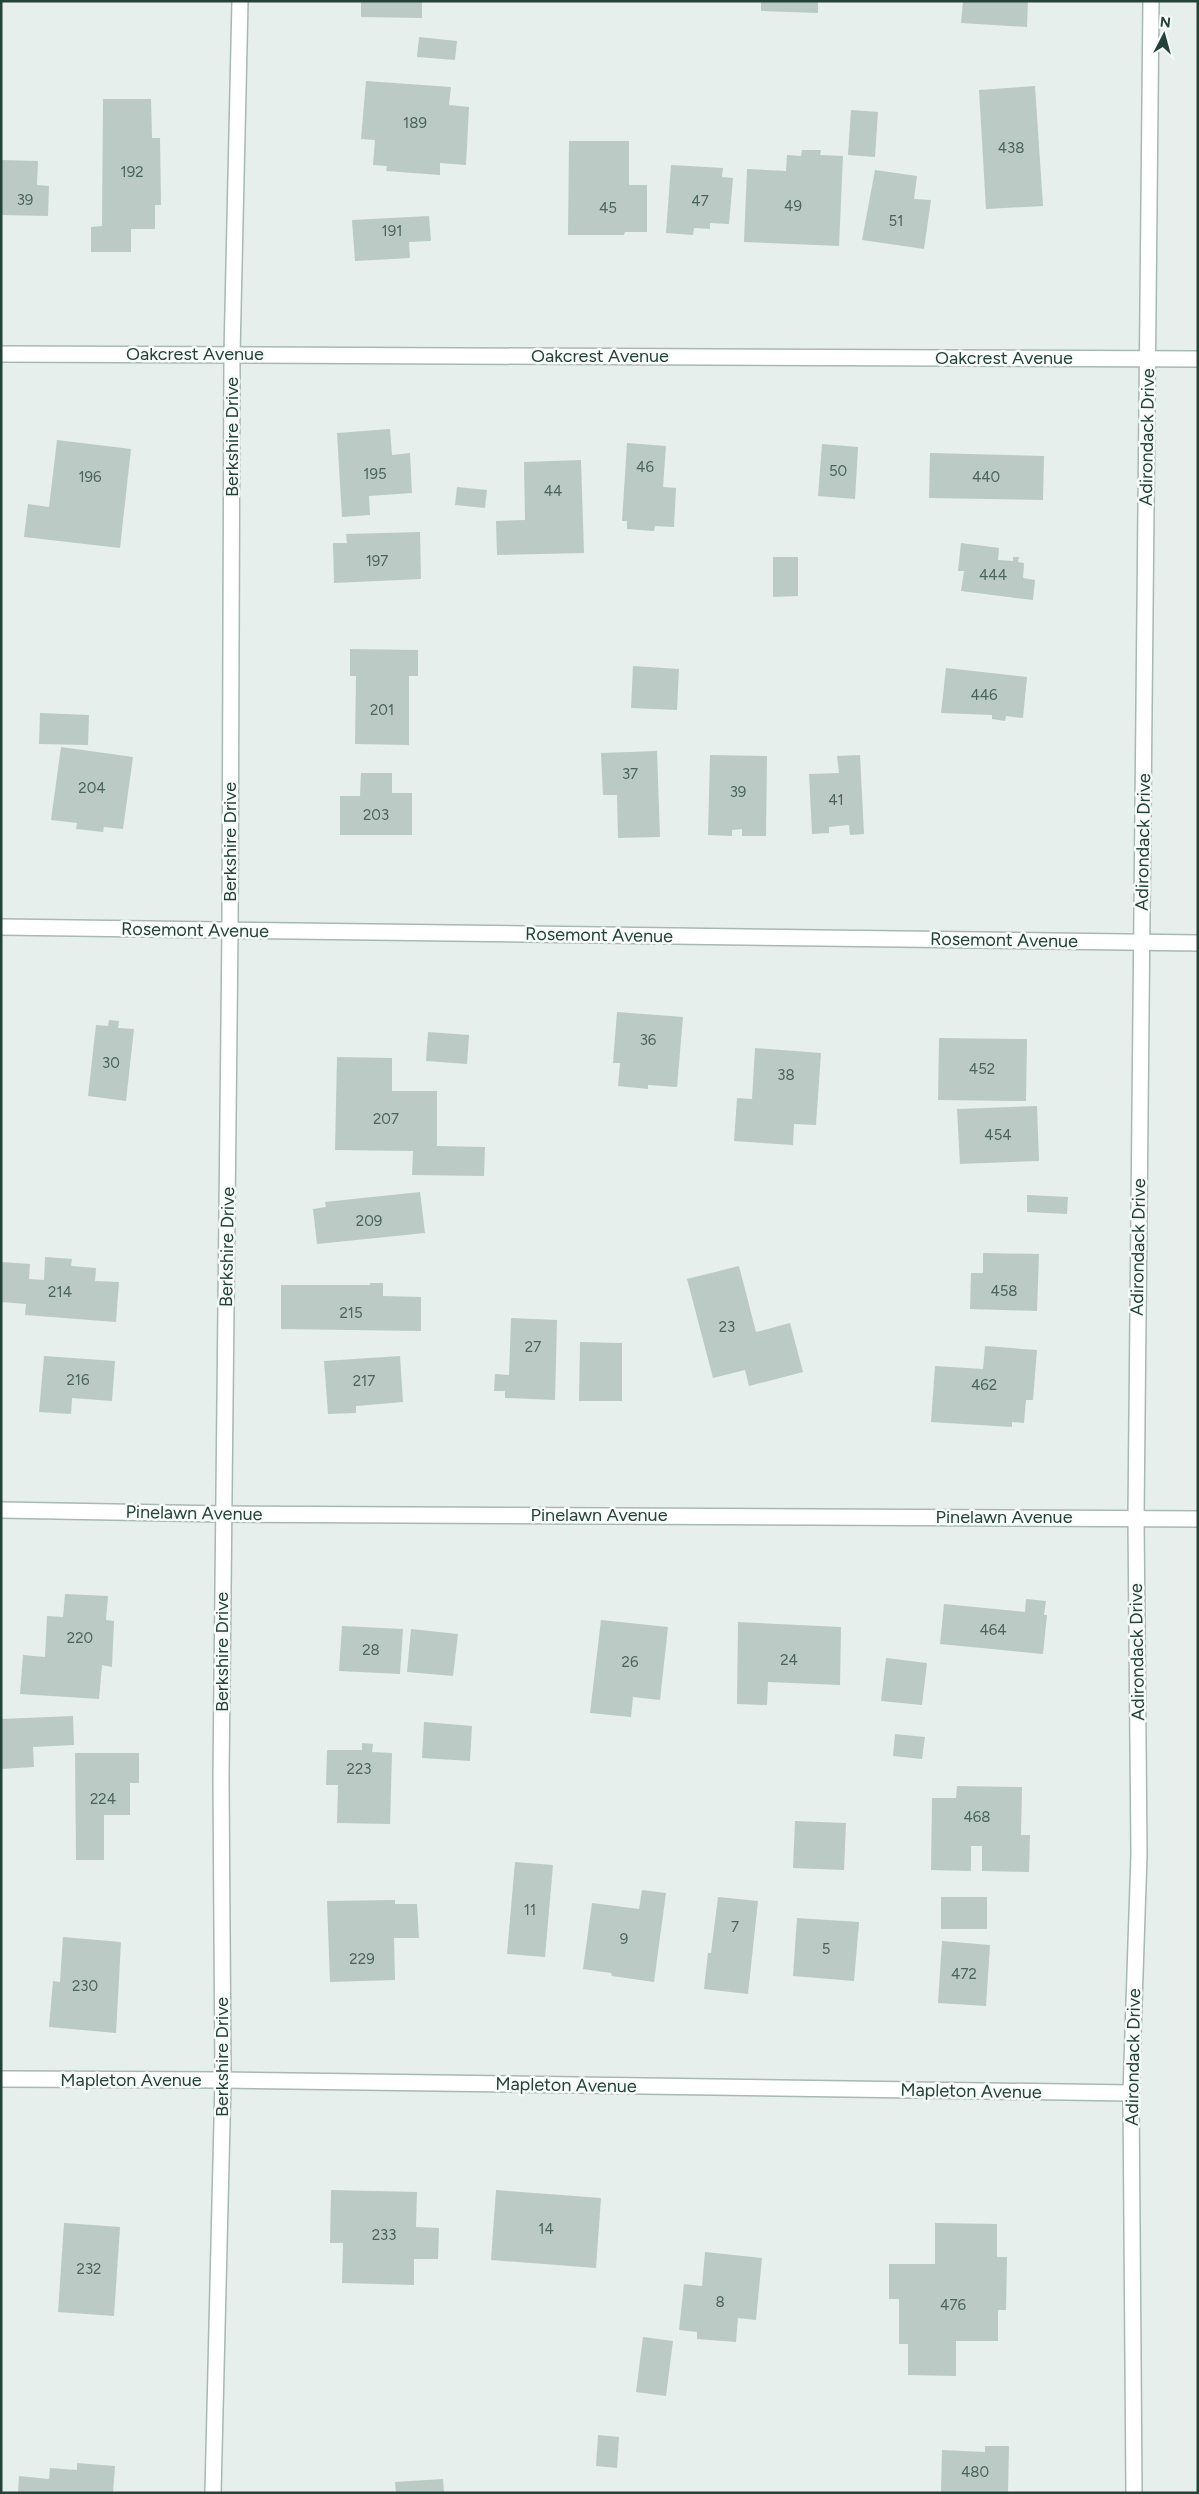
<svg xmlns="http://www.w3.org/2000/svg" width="1199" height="2494" font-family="Figtree,sans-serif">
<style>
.building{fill:#bbcac4}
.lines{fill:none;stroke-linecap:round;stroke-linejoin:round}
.minor-casing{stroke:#a8b8b2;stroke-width:18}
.minor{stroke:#fff;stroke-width:15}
.labels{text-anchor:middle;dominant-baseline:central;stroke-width:5;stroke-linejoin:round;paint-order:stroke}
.number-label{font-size:15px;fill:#4a645c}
.street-label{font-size:18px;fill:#24423a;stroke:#f7fbf9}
</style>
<rect width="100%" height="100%" fill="#e6efeb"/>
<!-- building -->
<g class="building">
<path d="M 361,1 L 422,1 L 422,18 L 361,17 Z"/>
<path d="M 761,1 L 818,1 L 818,13 L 761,11 Z"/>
<path d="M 963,1 L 1028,1 L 1027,27 L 961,23 Z"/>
<path d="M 419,37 L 457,41 L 455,60 L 417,57 Z"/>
<path d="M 366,81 L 451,87 L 449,105 L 469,107 L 466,165 L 440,163 L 440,175 L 386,171 L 387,166 L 373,165 L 375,140 L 361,139 Z"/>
<path d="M 1035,86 L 1043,206 L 986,209 L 979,90 Z"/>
<path d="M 103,99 L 151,99 L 152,138 L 160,138 L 161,205 L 155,205 L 155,229 L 131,229 L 131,252 L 91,252 L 91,227 L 102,226 Z"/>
<path d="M 851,110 L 878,112 L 875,157 L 848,155 Z"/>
<path d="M 569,141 L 629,141 L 629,185 L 647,185 L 647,232 L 625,232 L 624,235 L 568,235 Z"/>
<path d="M 802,150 L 821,150 L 820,155 L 843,156 L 839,246 L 744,242 L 747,169 L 786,171 L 787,155 L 801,156 Z"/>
<path d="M 1,160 L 38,161 L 37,185 L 49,186 L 48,216 L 1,215 Z"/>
<path d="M 671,165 L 723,168 L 722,177 L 733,178 L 729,224 L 710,223 L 710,229 L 694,228 L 693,235 L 666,233 Z"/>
<path d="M 875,170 L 917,176 L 914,199 L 931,200 L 924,249 L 862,240 Z"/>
<path d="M 429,216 L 431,241 L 409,242 L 410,258 L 355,261 L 352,220 Z"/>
<path d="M 390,429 L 392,455 L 410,453 L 412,493 L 369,496 L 370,515 L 342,517 L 337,433 Z"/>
<path d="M 57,440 L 131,449 L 120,548 L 24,537 L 28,504 L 49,507 Z"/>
<path d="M 627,443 L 666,446 L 663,487 L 676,488 L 674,527 L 655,526 L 654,531 L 627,529 L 627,521 L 622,521 Z"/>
<path d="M 822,444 L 858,447 L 855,499 L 818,496 Z"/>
<path d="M 930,453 L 1044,456 L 1043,500 L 929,498 Z"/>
<path d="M 581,460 L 584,553 L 497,555 L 496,521 L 525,520 L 524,462 Z"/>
<path d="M 457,487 L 487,490 L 485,508 L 455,505 Z"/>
<path d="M 420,532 L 421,579 L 334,583 L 333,543 L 347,543 L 346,534 Z"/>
<path d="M 961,543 L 999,548 L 998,560 L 1013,561 L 1013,557 L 1019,557 L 1018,562 L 1024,563 L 1023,578 L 1035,580 L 1033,600 L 961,591 L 964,571 L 958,571 Z"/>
<path d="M 773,557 L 798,557 L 798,596 L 773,597 Z"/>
<path d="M 350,649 L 418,650 L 418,676 L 409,676 L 409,745 L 355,744 L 356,676 L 350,676 Z"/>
<path d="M 633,666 L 679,669 L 677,710 L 631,708 Z"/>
<path d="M 946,668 L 1027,677 L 1023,718 L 1006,716 L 1005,721 L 992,719 L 992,715 L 941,713 Z"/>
<path d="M 40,713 L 89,715 L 88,745 L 39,744 Z"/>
<path d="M 61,747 L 133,757 L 123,829 L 104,827 L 103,832 L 76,829 L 77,823 L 51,820 Z"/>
<path d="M 657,751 L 660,837 L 618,838 L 617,795 L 603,795 L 601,753 Z"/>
<path d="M 710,755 L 767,756 L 766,836 L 742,836 L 742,829 L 732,830 L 732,836 L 708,835 Z"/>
<path d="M 860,755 L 864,834 L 850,835 L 849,825 L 829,827 L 829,833 L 812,834 L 809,774 L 839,773 L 837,756 Z"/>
<path d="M 361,773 L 392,773 L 392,793 L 412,793 L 412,835 L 340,835 L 340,796 L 360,796 Z"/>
<path d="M 617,1012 L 683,1017 L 677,1087 L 648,1085 L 648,1089 L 618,1086 L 620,1063 L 613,1063 Z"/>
<path d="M 109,1020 L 119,1021 L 118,1028 L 134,1029 L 126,1101 L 88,1096 L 96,1025 L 108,1026 Z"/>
<path d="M 428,1032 L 469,1035 L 467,1064 L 426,1061 Z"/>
<path d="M 939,1038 L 1027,1039 L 1026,1101 L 938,1100 Z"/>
<path d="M 755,1048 L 821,1053 L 816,1125 L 794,1124 L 793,1145 L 734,1141 L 737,1098 L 752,1099 Z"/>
<path d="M 337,1057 L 392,1058 L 392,1091 L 437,1091 L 437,1146 L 485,1147 L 484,1176 L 412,1175 L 413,1151 L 335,1150 Z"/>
<path d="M 1037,1106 L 1039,1161 L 960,1164 L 957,1109 Z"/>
<path d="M 420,1192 L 425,1233 L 317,1244 L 313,1209 L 326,1207 L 325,1202 Z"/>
<path d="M 1027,1195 L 1068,1197 L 1067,1214 L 1027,1212 Z"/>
<path d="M 983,1253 L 1039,1254 L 1037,1311 L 970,1309 L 971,1273 L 983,1273 Z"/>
<path d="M 45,1257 L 72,1259 L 71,1266 L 96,1268 L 95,1281 L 119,1282 L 116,1322 L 25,1315 L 26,1304 L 1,1302 L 1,1262 L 30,1264 L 29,1279 L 44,1280 Z"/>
<path d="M 739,1266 L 756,1332 L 790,1323 L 803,1372 L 749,1386 L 745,1370 L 713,1378 L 687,1279 Z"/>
<path d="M 370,1283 L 383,1283 L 383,1296 L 421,1297 L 421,1331 L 281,1329 L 281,1285 L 370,1285 Z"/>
<path d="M 511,1318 L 557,1320 L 555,1400 L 505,1398 L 505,1391 L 494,1391 L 495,1374 L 509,1375 Z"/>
<path d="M 580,1342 L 622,1343 L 622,1401 L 579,1401 Z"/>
<path d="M 985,1346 L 1037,1350 L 1033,1400 L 1026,1400 L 1024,1423 L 1012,1422 L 1012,1427 L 931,1422 L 935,1366 L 983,1369 Z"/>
<path d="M 44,1356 L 115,1361 L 112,1401 L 72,1398 L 71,1414 L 39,1412 Z"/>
<path d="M 400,1356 L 403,1402 L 356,1406 L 356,1413 L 328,1414 L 324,1361 Z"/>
<path d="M 65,1594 L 108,1596 L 106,1620 L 114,1621 L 112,1667 L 102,1665 L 99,1699 L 20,1694 L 23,1655 L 45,1657 L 47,1616 L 63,1617 Z"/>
<path d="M 1026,1599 L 1046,1601 L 1044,1615 L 1047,1615 L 1043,1654 L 940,1644 L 944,1604 L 1025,1612 Z"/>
<path d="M 601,1620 L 668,1627 L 660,1700 L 633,1697 L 631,1717 L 590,1713 Z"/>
<path d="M 738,1622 L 841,1627 L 840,1685 L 768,1682 L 767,1705 L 737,1704 Z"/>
<path d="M 342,1626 L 403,1629 L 400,1674 L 339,1671 Z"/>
<path d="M 411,1629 L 458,1634 L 453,1676 L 407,1672 Z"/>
<path d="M 886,1658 L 927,1663 L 922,1705 L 881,1701 Z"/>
<path d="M 73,1716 L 74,1745 L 33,1747 L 34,1767 L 1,1769 L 1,1719 Z"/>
<path d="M 424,1722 L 472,1726 L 470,1761 L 422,1758 Z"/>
<path d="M 895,1734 L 925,1737 L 922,1759 L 893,1756 Z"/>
<path d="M 362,1743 L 373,1744 L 372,1752 L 392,1753 L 390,1824 L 337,1823 L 338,1785 L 326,1785 L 327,1750 L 362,1750 Z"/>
<path d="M 75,1753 L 139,1753 L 139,1783 L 130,1783 L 130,1815 L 104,1815 L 104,1860 L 76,1860 Z"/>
<path d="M 957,1786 L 1022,1787 L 1021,1835 L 1030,1835 L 1029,1872 L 982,1871 L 982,1846 L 971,1846 L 971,1871 L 931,1870 L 932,1798 L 956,1798 Z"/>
<path d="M 795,1821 L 846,1823 L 844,1870 L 793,1868 Z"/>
<path d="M 515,1862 L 553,1865 L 545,1957 L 507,1954 Z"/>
<path d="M 642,1890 L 666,1893 L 654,1982 L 612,1976 L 611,1973 L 583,1969 L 592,1903 L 639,1909 Z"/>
<path d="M 718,1897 L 758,1901 L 748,1994 L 704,1989 L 708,1953 L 711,1953 Z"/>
<rect x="941" y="1897" width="46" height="32"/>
<path d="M 395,1900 L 395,1904 L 417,1904 L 419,1938 L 394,1938 L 395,1980 L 330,1982 L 327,1901 Z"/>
<path d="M 797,1918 L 859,1922 L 854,1981 L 793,1976 Z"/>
<path d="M 63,1937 L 121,1942 L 116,2033 L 49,2027 L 53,1981 L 60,1982 Z"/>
<path d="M 942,1941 L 990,1945 L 986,2006 L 938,2003 Z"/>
<path d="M 331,2190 L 417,2192 L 416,2227 L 439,2228 L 438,2259 L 414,2259 L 414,2285 L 342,2283 L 343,2243 L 330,2243 Z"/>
<path d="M 496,2190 L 601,2198 L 596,2268 L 491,2260 Z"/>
<path d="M 64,2223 L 120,2227 L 114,2316 L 58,2312 Z"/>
<path d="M 935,2223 L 997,2224 L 997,2257 L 1007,2257 L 1006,2310 L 998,2310 L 998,2341 L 956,2341 L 956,2376 L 908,2375 L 908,2344 L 899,2344 L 899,2299 L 889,2299 L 889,2264 L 935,2264 Z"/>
<path d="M 705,2252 L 762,2258 L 756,2320 L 738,2318 L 736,2342 L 697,2339 L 697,2332 L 679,2330 L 684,2284 L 702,2286 Z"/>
<path d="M 643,2337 L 673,2341 L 666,2396 L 636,2392 Z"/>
<path d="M 598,2435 L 619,2437 L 617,2468 L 596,2466 Z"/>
<path d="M 985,2446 L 1009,2446 L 1008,2493 L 941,2493 L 942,2450 L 985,2452 Z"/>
<path d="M 77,2463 L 115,2466 L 113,2493 L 18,2493 L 19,2476 L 49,2479 L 50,2468 L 77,2470 Z"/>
<path d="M 443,2479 L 444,2493 L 396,2493 L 395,2482 Z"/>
</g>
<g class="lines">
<defs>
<g id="minor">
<path d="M 1,354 L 1198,359"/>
<path d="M 1,927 L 1198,943"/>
<path d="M 1,1510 L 224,1514 L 1198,1519"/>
<path d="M 1,2079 L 223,2080 L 1131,2093"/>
<path d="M 213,2493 L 223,2080 L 221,1777 L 230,930 L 232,354 L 240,1"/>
<path d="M 1134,2493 L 1131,2093 L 1139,1855 L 1136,1518 L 1151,1"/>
</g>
</defs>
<!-- minor casing -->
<use href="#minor" class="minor-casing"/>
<!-- minor -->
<use href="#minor" class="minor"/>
</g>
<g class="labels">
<!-- number labels -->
<g class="number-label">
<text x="415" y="123">189</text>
<text x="1011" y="148">438</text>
<text x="132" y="172">192</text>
<text x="25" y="200">39</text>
<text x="700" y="201">47</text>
<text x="793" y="206">49</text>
<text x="608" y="208">45</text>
<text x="896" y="221">51</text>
<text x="392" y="231">191</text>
<text x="645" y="467">46</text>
<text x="838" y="471">50</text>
<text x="375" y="474">195</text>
<text x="90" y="477">196</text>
<text x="986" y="477">440</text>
<text x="553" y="491">44</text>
<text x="377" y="561">197</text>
<text x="993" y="575">444</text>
<text x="984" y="695">446</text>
<text x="382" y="710">201</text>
<text x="630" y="774">37</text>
<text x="92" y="788">204</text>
<text x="738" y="792">39</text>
<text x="836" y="800">41</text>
<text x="376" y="815">203</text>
<text x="648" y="1040">36</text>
<text x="111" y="1063">30</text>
<text x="982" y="1069">452</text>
<text x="786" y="1075">38</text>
<text x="386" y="1119">207</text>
<text x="998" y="1135">454</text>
<text x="369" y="1221">209</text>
<text x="1004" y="1291">458</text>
<text x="60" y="1292">214</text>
<text x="351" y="1313">215</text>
<text x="727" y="1327">23</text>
<text x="533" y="1347">27</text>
<text x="78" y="1380">216</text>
<text x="364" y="1381">217</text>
<text x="984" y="1385">462</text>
<text x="993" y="1630">464</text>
<text x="80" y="1638">220</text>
<text x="371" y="1650">28</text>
<text x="789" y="1660">24</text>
<text x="630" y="1662">26</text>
<text x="359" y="1769">223</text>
<text x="103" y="1799">224</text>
<text x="977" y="1817">468</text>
<text x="530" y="1910">11</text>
<text x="735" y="1927">7</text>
<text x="624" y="1939">9</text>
<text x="826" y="1949">5</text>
<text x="362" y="1959">229</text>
<text x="964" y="1974">472</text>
<text x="85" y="1986">230</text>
<text x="546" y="2229">14</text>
<text x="384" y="2235">233</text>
<text x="89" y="2269">232</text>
<text x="720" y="2302">8</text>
<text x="953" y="2305">476</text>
<text x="975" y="2472">480</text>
</g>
<!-- street labels -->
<g class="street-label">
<text x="195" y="354">Oakcrest Avenue</text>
<text x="600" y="356">Oakcrest Avenue</text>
<text x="1004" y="358">Oakcrest Avenue</text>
<text transform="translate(232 437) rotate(-90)">Berkshire Drive</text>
<text transform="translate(1147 437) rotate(-89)">Adirondack Drive</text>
<text transform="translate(230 842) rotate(-90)">Berkshire Drive</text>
<text transform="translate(1143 842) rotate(-89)">Adirondack Drive</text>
<text transform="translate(195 930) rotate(1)">Rosemont Avenue</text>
<text transform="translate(599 935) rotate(1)">Rosemont Avenue</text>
<text transform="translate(1004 940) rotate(1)">Rosemont Avenue</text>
<text transform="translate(227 1247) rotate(-89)">Berkshire Drive</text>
<text transform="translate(1138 1247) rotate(-89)">Adirondack Drive</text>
<text transform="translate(194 1513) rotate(1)">Pinelawn Avenue</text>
<text x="599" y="1515">Pinelawn Avenue</text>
<text x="1004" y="1517">Pinelawn Avenue</text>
<text transform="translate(222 1652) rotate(-90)">Berkshire Drive</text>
<text transform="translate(1137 1652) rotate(-91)">Adirondack Drive</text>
<text transform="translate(222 2057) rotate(-90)">Berkshire Drive</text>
<text transform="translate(1133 2057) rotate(-89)">Adirondack Drive</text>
<text x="131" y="2080">Mapleton Avenue</text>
<text transform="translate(566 2085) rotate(1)">Mapleton Avenue</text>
<text transform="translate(971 2091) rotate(1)">Mapleton Avenue</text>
</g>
</g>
<!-- border -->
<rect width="1199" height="2494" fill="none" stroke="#24423a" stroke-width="5"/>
<!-- north arrow -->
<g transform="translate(1164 35) rotate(6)" stroke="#f7fbf9" stroke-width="4" paint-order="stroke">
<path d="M0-4L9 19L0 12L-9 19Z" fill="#24423a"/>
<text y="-8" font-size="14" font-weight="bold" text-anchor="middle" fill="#24423a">N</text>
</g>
</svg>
